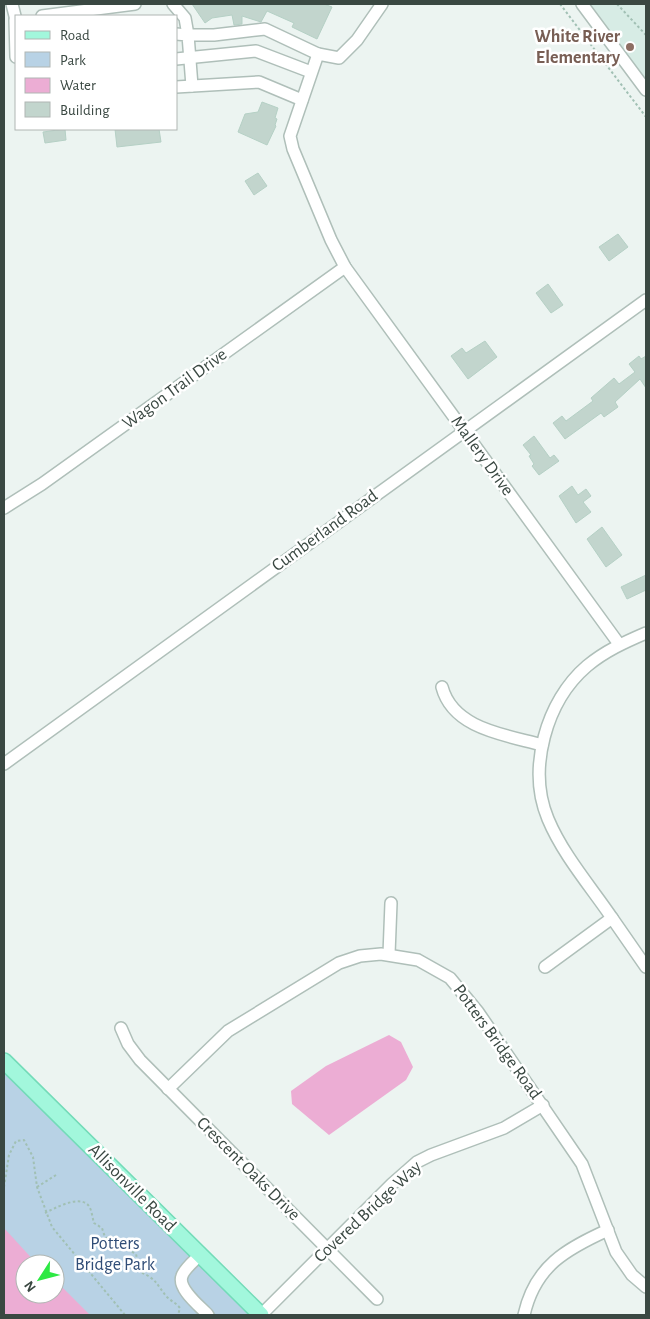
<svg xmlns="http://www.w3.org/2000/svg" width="650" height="1319" font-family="'Alegreya Sans',sans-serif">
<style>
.education{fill:#d7ece5}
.green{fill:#b8d2e5}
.water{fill:#ecadd4}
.building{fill:#c2d5cd;stroke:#b5d0c5}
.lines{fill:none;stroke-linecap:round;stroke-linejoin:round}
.minor-casing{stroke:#afbfb9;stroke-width:14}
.major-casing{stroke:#73dbb8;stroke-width:18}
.path{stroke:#a1c0b4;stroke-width:2;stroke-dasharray:2.5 2.5;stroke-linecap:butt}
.minor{stroke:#fff;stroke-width:11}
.major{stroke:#a2f7dc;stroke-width:15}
.education-dot{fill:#8d6e63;stroke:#fff;stroke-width:2}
.labels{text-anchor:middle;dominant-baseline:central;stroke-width:5;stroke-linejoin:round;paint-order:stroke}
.education-label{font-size:18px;font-weight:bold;fill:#785e54;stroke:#fff;text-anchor:end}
.street-label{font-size:18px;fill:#3a4842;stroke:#fff}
.park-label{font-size:18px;fill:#304d77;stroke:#fff}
</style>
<rect width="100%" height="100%" fill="#ecf4f1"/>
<!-- education -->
<path class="education" d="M 581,4 L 646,4 L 646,91 Z"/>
<!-- green -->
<path class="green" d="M 4,1061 L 261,1315 L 87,1315 L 55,1283 L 55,1264 L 37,1264 L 4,1230 Z"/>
<!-- water -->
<g class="water">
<path d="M 389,1035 L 401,1042 L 413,1067 L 406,1080 L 329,1135 L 292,1104 L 291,1091 L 326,1066 Z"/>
<path d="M 4,1228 L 37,1264 L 25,1264 L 25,1294 L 55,1294 L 55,1280 L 90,1315 L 4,1315 Z"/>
</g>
<!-- building -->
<g class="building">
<path d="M 192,4 L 324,4 L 332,7 L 317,39 L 292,27 L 294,23 L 267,11 L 261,22 L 242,16 L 242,24 L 234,25 L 232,15 L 212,18 L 205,23 Z"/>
<path d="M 262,102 L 278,108 L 275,118 L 277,119 L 275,125 L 276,126 L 267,145 L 238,132 L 245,114 L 258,112 Z"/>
<path d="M 65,129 L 66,140 L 45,143 L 43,132 Z"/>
<path d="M 115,129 L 159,129 L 161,142 L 117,147 Z"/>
<path d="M 258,173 L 267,186 L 254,195 L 245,181 Z"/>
<path d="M 618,234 L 628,247 L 609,261 L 599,247 Z"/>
<path d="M 548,284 L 563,305 L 551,313 L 536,293 Z"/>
<path d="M 485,341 L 497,357 L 468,379 L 451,356 L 462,348 L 466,353 Z"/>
<path d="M 639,356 L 641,359 L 646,356 L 646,388 L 640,379 L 615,402 L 618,407 L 604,417 L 601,413 L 565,439 L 553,423 L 562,416 L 566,421 L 593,401 L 591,398 L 614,378 L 619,384 L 635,372 L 629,364 Z"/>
<path d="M 534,436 L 550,458 L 554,455 L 559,461 L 539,475 L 532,466 L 534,464 L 529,456 L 531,455 L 523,445 Z"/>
<path d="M 572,486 L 578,495 L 586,489 L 591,496 L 583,502 L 591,512 L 576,523 L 559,496 Z"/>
<path d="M 602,527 L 622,555 L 606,567 L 587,539 Z"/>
<path d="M 646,575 L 646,590 L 627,599 L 621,587 Z"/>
</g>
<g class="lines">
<defs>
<g id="minor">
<path d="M 12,4 L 16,20"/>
<path d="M 173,4 L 185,18 L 188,35 L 214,35 L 265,29 L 318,54"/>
<path d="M 382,4 L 357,40 L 339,58 L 318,54 L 290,136 L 293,149 L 331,240 L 345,267 L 619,644"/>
<path d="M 582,4 L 646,90"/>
<path d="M 42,16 L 135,4"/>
<path d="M 15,20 L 16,57"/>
<path d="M 176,34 L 188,35 L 192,86"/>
<path d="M 176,59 L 256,51 L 311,72"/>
<path d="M 176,87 L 259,82 L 302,100"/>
<path d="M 4,508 L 42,484 L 345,267"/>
<path d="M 442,687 C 453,729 506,735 542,745"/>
<path d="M 4,764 L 646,300"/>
<path d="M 612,918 L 646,967"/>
<path d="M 389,954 L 391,903"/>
<path d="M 545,967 L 612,918 C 591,887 563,855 548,819 C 527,769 546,701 587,666 C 605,651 625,642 646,633"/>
<path d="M 121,1028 L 128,1044 L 140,1060 L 377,1299"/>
<path d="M 168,1089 L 228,1031 L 339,963 L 360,956 L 381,954 L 418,960 L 450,978 L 478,1012 L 582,1164 L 616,1252 L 632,1275 L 646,1287"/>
<path d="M 200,1255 C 194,1261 184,1269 182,1276 C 177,1289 201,1307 208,1315"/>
<path d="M 261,1315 L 392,1184 L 417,1162 L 431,1155 L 504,1128 L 543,1105"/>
<path d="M 524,1315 C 535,1266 566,1249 608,1230"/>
</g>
<path id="major" d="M 4,1061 L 261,1315"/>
</defs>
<!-- minor casing -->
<use href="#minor" class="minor-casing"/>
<!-- major casing -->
<use href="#major" class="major-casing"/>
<!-- path -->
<g class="path">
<path d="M 560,4 L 646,117"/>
<path d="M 617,4 L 646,35"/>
<path d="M 4,1187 L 9,1155 L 16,1141 L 24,1140 L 33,1157 L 37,1187 L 52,1227 L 125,1315"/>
<path d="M 37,1187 L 56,1175"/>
<path d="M 45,1213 C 55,1208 77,1196 87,1204 C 92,1208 92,1217 94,1223 L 102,1228 L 105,1237 L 136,1254 L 140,1272 C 157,1279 156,1284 167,1297 C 171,1301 176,1303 180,1308 L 178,1315"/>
</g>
<!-- minor -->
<use href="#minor" class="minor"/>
<!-- major -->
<use href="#major" class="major"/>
</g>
<!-- markers -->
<circle class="education-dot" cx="630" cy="47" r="5"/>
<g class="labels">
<!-- education labels -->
<g class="education-label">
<text x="620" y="37">White River<tspan x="620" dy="21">Elementary</tspan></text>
</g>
<!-- street labels -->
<g class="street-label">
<text transform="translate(175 389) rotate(-36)">Wagon Trail Drive</text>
<text transform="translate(482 456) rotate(54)">Mallery Drive</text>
<text transform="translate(325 531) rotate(-36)">Cumberland Road</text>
<text transform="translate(497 1042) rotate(54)">Potters Bridge Road</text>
<text transform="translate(248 1169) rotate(45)">Crescent Oaks Drive</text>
<text transform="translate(132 1188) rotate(45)">Allisonville Road</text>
<text transform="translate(368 1212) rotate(-43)">Covered Bridge Way</text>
</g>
<!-- park labels -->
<g class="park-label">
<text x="115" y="1244">Potters<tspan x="115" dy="21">Bridge Park</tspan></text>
</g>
</g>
<!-- border -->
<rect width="650" height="1319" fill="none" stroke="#3a4842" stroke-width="10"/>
<!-- legend -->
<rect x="15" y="15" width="162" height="115" fill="#ffffff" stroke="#b0b6b3"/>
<rect x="25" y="31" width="25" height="8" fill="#a2f7dc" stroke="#b0b6b3"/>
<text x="60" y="40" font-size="15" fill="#3a4842">Road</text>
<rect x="25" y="52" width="25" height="15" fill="#b8d2e5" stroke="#b0b6b3"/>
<text x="60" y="65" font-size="15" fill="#3a4842">Park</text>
<rect x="25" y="78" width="25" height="15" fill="#ecadd4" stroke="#b0b6b3"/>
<text x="60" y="90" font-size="15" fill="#3a4842">Water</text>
<rect x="25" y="102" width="25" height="15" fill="#c2d5cd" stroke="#b0b6b3"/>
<text x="60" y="115" font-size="15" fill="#3a4842">Building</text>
<!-- north arrow -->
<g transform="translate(40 1279) rotate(234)"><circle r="24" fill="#ffffff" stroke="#b0b6b3"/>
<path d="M0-4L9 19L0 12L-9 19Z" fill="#2ee944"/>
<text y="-8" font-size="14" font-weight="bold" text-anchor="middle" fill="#3a4842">N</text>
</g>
</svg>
